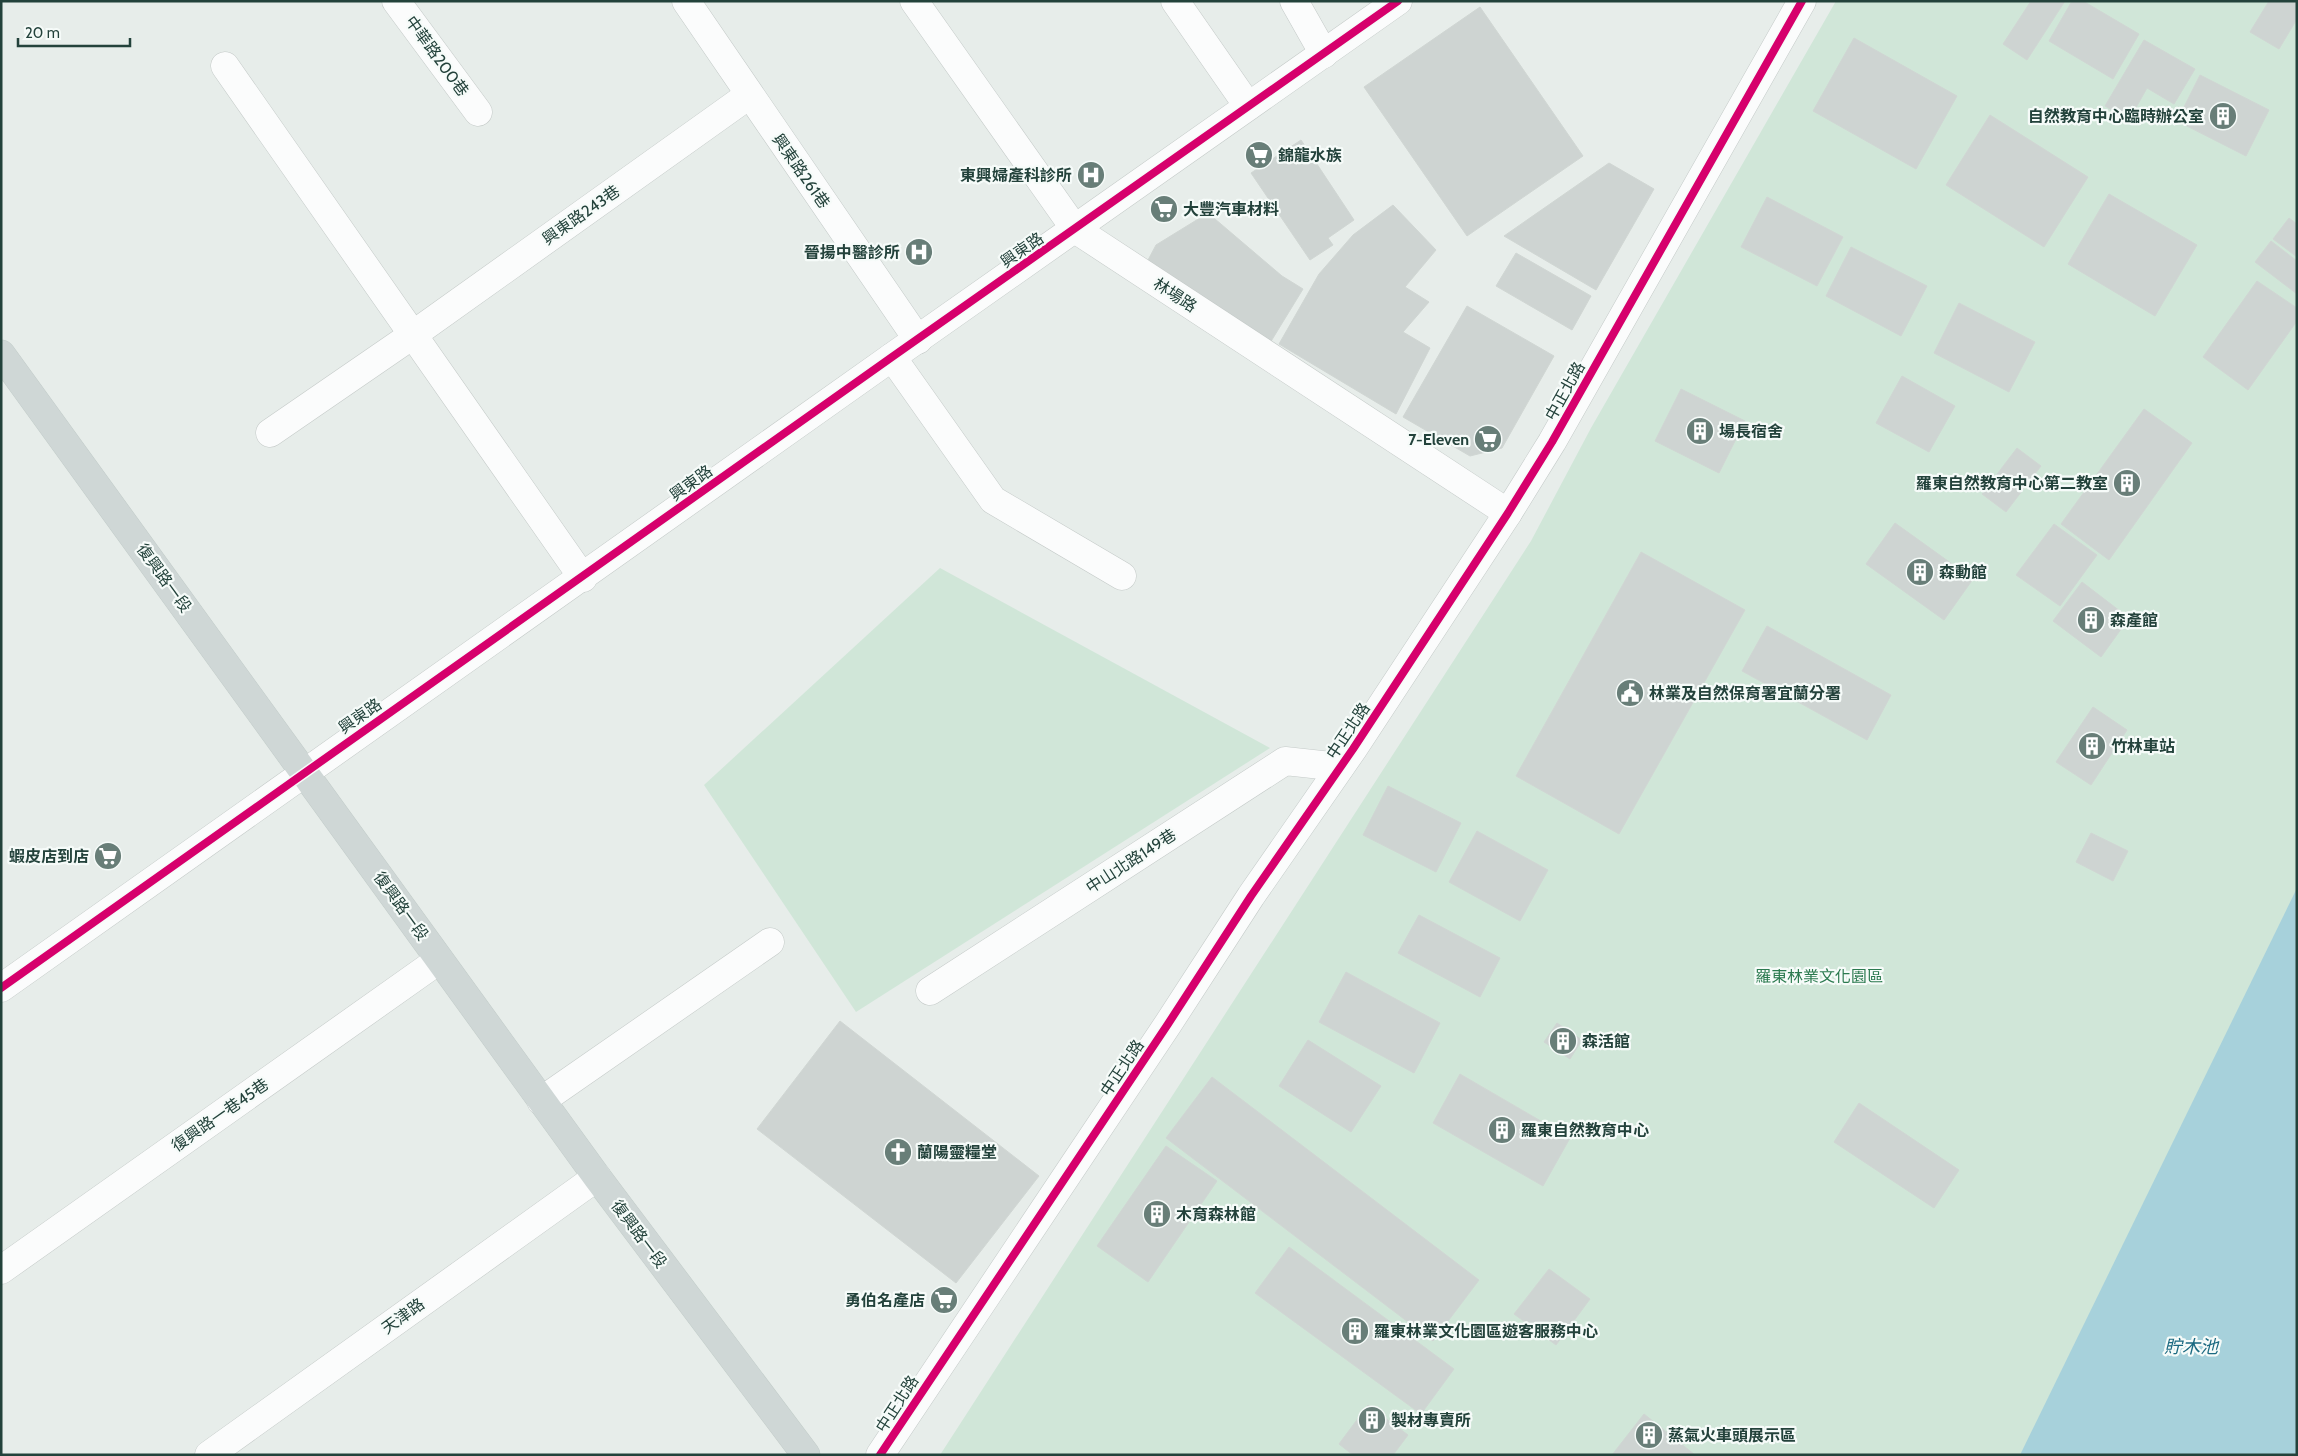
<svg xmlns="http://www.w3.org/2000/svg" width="2298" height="1456" font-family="Cabin,'Noto Sans TC',sans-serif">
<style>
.green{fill:#d0e6d8}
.water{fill:#a7d1db}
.building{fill:#ced4d2;stroke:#d0d6d3}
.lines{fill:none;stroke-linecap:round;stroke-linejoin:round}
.minor-casing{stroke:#c4cac8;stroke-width:29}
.major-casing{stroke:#c2ccc9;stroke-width:29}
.minor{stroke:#fbfcfc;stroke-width:28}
.major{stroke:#cfd7d6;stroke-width:28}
.cycleway-casing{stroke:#f6fbf9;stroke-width:11}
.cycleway{stroke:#d6006c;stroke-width:8}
.labels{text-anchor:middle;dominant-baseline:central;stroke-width:4.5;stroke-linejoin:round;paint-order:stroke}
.street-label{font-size:16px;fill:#23423b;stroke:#f6fbf9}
.poi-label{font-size:16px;font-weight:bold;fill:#23423b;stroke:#f6fbf9;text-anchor:start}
.park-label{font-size:16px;fill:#2b7a4f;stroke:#f6fbf9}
.water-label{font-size:18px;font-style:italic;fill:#1a6981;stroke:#f6fbf9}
</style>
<rect width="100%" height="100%" fill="#e7edea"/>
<!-- green -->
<g class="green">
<path d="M 1836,1 L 2297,1 L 2297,1455 L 940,1455 L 1531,541 L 1591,428 Z"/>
<path d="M 940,568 L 1270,748 L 856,1012 L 704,785 Z"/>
</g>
<!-- water -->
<path class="water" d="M 2297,888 L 2297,1455 L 2020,1455 Z"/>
<!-- building -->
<g class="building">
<path d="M 2031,1 L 2065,1 L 2027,60 L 2003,44 Z"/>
<path d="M 2072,1 L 2083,1 L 2139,34 L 2113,79 L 2049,41 Z"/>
<path d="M 2269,1 L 2297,1 L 2297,19 L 2279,49 L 2250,32 Z"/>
<path d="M 1480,7 L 1583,156 L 1467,236 L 1364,87 Z"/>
<path d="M 1854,38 L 1957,96 L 1916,169 L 1813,111 Z"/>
<path d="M 2144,40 L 2195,69 L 2174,104 L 2147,88 L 2129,120 L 2105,106 Z"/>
<path d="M 2200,75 L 2269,110 L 2246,156 L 2177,121 Z"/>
<path d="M 1990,115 L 2088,177 L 2044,247 L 1946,185 Z"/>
<path d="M 1301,140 L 1354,220 L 1328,238 L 1333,245 L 1310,260 L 1251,173 Z"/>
<path d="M 1609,163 L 1654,189 L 1596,290 L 1504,236 Z"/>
<path d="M 2109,194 L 2197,245 L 2155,316 L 2068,264 Z"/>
<path d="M 1767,197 L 1843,237 L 1817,286 L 1741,247 Z"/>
<path d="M 1393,205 L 1436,250 L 1405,287 L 1429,302 L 1403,332 L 1430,348 L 1396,414 L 1279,344 L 1319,274 L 1353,235 Z"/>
<path d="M 1208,213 L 1282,276 L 1303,289 L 1270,343 L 1147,262 L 1156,245 Z"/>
<path d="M 2289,218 L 2297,224 L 2297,257 L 2273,239 Z"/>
<path d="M 2271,241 L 2297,261 L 2297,294 L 2255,262 Z"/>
<path d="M 1851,247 L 1927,286 L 1901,336 L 1826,296 Z"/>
<path d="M 1516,253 L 1591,296 L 1572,330 L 1496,286 Z"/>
<path d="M 2257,281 L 2297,308 L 2297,321 L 2248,390 L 2203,357 Z"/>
<path d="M 1959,303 L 2035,342 L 2009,392 L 1934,353 Z"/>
<path d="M 1467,306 L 1554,356 L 1502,448 L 1470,456 L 1403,417 Z"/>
<path d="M 1902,376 L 1955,406 L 1929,452 L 1876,423 Z"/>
<path d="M 1681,389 L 1745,421 L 1719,473 L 1655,441 Z"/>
<path d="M 2144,409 L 2192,443 L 2109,560 L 2061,524 Z"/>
<path d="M 2017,448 L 2041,466 L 2006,512 L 1982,494 Z"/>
<path d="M 1895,523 L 1973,579 L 1944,620 L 1866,564 Z"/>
<path d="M 2054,524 L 2097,555 L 2060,606 L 2016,575 Z"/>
<path d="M 1641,552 L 1745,610 L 1619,834 L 1516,776 Z"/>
<path d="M 2082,582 L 2129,618 L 2101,657 L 2053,621 Z"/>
<path d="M 1767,626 L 1891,695 L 1867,740 L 1742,671 Z"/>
<path d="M 2093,707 L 2127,730 L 2091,785 L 2056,762 Z"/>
<path d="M 1388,786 L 1461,823 L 1436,872 L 1363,835 Z"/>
<path d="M 1477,831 L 1548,870 L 1520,921 L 1449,882 Z"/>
<path d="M 2091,833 L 2128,851 L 2113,881 L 2076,862 Z"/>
<path d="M 1419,915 L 1500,958 L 1480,997 L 1398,953 Z"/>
<path d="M 1346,972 L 1440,1023 L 1414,1073 L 1319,1022 Z"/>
<path d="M 840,1021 L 1039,1176 L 956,1283 L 757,1129 Z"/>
<path d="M 1557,1023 L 1582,1040 L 1570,1059 L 1544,1042 Z"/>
<path d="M 1308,1040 L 1381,1086 L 1351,1132 L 1279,1086 Z"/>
<path d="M 1460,1074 L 1570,1138 L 1543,1186 L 1433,1123 Z"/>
<path d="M 1212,1077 L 1479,1280 L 1433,1341 L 1166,1138 Z"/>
<path d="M 1859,1103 L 1959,1170 L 1934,1208 L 1834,1142 Z"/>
<path d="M 1166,1146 L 1217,1181 L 1148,1282 L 1097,1246 Z"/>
<path d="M 1289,1247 L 1454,1369 L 1421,1414 L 1255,1293 Z"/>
<path d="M 1549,1269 L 1590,1299 L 1556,1345 L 1514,1314 Z"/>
<path d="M 1368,1405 L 1408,1435 L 1393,1455 L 1353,1455 L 1339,1444 Z"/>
<path d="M 1644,1414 L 1695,1455 L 1612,1455 Z"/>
</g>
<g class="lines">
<defs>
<g id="minor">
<path d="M 396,1 L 478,112"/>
<path d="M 686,1 L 918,340"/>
<path d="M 914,1 L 1075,229 L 1508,513"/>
<path d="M 1175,1 L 1248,106"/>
<path d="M 1294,1 L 1324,54"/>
<path d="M 225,66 L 583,578"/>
<path d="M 892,357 L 993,500 L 1122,576"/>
<path d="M 270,433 L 414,334 L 749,95"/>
<path d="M 1,988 L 892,357 L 1398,1"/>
<path d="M 930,991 L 1285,761 L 1340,767"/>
<path d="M 541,1101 L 770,942"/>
<path d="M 1,1270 L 439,960"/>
<path d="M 209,1455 L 597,1177"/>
<path d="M 880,1455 L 1168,1024 L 1251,896 L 1353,749 L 1508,513 L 1552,442 L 1802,1"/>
</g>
<path id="major" d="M 1,354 L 597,1177 L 806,1455"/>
</defs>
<!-- minor casing -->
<use href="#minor" class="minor-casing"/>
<!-- major casing -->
<use href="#major" class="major-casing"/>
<!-- minor -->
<use href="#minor" class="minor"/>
<!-- major -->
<use href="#major" class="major"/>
<defs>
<g id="cycleway">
<path d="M 1,988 L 892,357 L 1398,1"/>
<path d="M 880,1455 L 1168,1024 L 1251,896 L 1353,749 L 1508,513 L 1552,442 L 1802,1"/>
</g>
</defs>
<!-- cycleway casing -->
<use href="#cycleway" class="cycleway-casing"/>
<!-- cycleway -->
<use href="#cycleway" class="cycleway"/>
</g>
<!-- icons -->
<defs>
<symbol id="building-disc" viewBox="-11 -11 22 22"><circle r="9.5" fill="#687e78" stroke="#f6fbf9"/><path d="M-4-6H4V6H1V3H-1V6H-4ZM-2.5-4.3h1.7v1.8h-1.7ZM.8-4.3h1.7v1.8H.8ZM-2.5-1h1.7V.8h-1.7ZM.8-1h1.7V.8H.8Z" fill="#fff"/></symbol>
<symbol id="supermarket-disc" viewBox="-11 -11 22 22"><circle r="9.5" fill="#687e78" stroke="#f6fbf9"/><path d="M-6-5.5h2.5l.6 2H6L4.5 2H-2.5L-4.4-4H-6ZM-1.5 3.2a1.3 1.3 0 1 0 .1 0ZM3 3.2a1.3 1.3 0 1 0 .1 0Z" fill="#fff"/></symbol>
<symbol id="hospital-disc" viewBox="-11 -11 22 22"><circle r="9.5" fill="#687e78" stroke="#f6fbf9"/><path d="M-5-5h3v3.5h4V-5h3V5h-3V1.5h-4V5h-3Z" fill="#fff"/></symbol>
<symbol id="civic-disc" viewBox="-11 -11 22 22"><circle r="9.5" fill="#687e78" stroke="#f6fbf9"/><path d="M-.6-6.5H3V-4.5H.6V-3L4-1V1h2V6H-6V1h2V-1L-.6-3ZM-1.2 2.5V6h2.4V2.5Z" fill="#fff"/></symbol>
<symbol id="church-disc" viewBox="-11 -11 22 22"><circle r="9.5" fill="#687e78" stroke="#f6fbf9"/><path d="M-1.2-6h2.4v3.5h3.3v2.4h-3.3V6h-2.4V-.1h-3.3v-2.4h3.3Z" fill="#fff"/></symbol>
</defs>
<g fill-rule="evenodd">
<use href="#building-disc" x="2207" y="100" width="32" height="32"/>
<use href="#supermarket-disc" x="1243" y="139" width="32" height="32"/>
<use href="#hospital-disc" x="1075" y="159" width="32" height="32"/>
<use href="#supermarket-disc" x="1148" y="193" width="32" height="32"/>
<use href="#hospital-disc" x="903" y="236" width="32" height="32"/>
<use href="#building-disc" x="1684" y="415" width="32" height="32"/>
<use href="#supermarket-disc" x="1472" y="423" width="32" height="32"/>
<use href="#building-disc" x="2111" y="467" width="32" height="32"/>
<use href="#building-disc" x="1904" y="556" width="32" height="32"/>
<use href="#building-disc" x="2075" y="604" width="32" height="32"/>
<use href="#civic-disc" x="1614" y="677" width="32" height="32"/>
<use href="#building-disc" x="2076" y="730" width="32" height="32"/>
<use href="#supermarket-disc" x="92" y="840" width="32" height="32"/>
<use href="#building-disc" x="1547" y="1025" width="32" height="32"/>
<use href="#building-disc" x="1486" y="1114" width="32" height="32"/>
<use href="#church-disc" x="882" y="1136" width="32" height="32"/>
<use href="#building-disc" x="1141" y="1198" width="32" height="32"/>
<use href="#supermarket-disc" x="928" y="1284" width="32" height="32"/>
<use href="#building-disc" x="1339" y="1315" width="32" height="32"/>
<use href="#building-disc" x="1356" y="1404" width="32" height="32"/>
<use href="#building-disc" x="1633" y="1419" width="32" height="32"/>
</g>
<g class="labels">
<!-- street labels -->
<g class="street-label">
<text transform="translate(437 56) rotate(54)">中華路200巷</text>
<text transform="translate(801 171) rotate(55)">興東路261巷</text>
<text transform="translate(581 215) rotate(-35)">興東路243巷</text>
<text transform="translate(1022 250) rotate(-35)">興東路</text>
<text transform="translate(1175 295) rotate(33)">林場路</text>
<text transform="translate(1565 391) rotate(-61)">中正北路</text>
<text transform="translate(691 483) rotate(-36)">興東路</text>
<text transform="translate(164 578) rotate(54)">復興路一段</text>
<text transform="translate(360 716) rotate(-35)">興東路</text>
<text transform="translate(1348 731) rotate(-56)">中正北路</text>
<text transform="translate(1131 861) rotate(-33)">中山北路149巷</text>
<text transform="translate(401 906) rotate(54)">復興路一段</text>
<text transform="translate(1122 1068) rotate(-56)">中正北路</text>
<text transform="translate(220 1115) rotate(-35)">復興路一巷45巷</text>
<text transform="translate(639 1234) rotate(53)">復興路一段</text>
<text transform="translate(403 1316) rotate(-36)">天津路</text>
<text transform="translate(897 1404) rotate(-57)">中正北路</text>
</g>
<!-- poi labels -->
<g class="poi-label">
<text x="2204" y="116" text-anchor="end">自然教育中心臨時辦公室</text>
<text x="1278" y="155">錦龍水族</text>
<text x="1072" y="175" text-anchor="end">東興婦產科診所</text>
<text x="1183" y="209">大豐汽車材料</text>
<text x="900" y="252" text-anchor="end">晉揚中醫診所</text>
<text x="1719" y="431">場長宿舍</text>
<text x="1469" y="439" text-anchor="end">7-Eleven</text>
<text x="2108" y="483" text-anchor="end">羅東自然教育中心第二教室</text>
<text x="1939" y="572">森動館</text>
<text x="2110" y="620">森產館</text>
<text x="1649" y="693">林業及自然保育署宜蘭分署</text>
<text x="2111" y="746">竹林車站</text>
<text x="89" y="856" text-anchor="end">蝦皮店到店</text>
<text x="1582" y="1041">森活館</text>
<text x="1521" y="1130">羅東自然教育中心</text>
<text x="917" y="1152">蘭陽靈糧堂</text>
<text x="1176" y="1214">木育森林館</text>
<text x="925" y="1300" text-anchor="end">勇伯名產店</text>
<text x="1374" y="1331">羅東林業文化園區遊客服務中心</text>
<text x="1391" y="1420">製材專賣所</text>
<text x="1668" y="1435">蒸氣火車頭展示區</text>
</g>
<!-- park labels -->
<g class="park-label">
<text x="1819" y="976">羅東林業文化園區</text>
</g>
<!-- water labels -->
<g class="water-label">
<text x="2191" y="1347">貯木池</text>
</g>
</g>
<!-- border -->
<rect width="2298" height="1456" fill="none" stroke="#23423b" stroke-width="5"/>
<!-- scale -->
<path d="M18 38v8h112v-8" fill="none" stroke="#23423b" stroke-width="2.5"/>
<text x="25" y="38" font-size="15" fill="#23423b" stroke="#f6fbf9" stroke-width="4" paint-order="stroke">20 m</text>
</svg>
